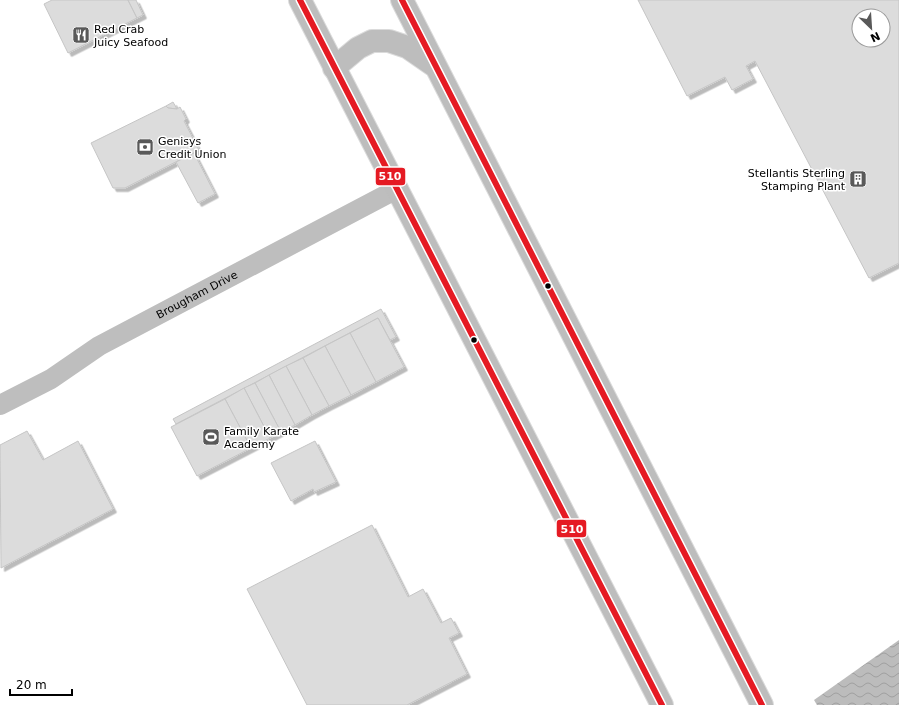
<svg xmlns="http://www.w3.org/2000/svg" width="899" height="705" font-family="'DejaVu Sans',sans-serif">
<style>
.water{fill:url(#water-waves)}
.building{fill:#dcdcdc;stroke:#c5c5c5;fill-rule:evenodd;filter:url(#shadow)}
.lines{fill:none;stroke-linecap:round;stroke-linejoin:round}
.major-casing{stroke:#dbdbdb;stroke-width:24}
.minor{stroke:#bebebe;stroke-width:20}
.major{stroke:#bdbdbd;stroke-width:22}
.bus-1-casing{stroke:#fff;stroke-width:9}
.bus-1{stroke:#e51a23;stroke-width:6}
.bus-dot{fill:#000;stroke:#fff;stroke-width:1.5}
.labels{text-anchor:middle;dominant-baseline:central;stroke-width:3;stroke-linejoin:round;paint-order:stroke}
.poi-label{font-size:11px;fill:#000;stroke:#fff;text-anchor:start}
.street-label{font-size:11px;fill:#000;stroke:#fff}
.line-badge{stroke:#fff;stroke-width:1.5}
.badge-label{font-size:11px;text-anchor:middle;font-weight:bold;fill:#fff}
</style>
<defs>
<pattern id="water-waves" width="16" height="10" patternUnits="userSpaceOnUse"><rect width="16" height="10" fill="#bcbcbc"/><path d="M0 5q4-4 8 0t8 0" fill="none" stroke="#a0a0a0"/></pattern>
<filter id="shadow"><feDropShadow dx="3.5" dy="3.5" stdDeviation="0" flood-color="#0004"/></filter>
</defs>
<rect width="100%" height="100%" fill="#fff"/>
<!-- water -->
<path class="water" d="M 899,640 L 899,705 L 817,705 L 814,700 Z"/>
<!-- building -->
<g class="building">
<path d="M 52,0 L 128,0 L 137,18 L 68,53 L 44,4 Z"/>
<path d="M 128,0 L 136,0 L 143,15 L 137,18 Z"/>
<path d="M 638,0 L 899,0 L 899,263 L 869,278 L 755,61 L 746,66 L 753,79 L 732,90 L 725,77 L 687,96 ZM 859,16 L 883,16 L 883,40 L 859,40 Z"/>
<path d="M 173,102 L 177,109 L 168,108 L 166,106 Z"/>
<path d="M 166,106 L 168,108 L 177,109 L 180,107 L 186,119 L 184,121 L 199,150 L 125,188 L 113,188 L 91,143 Z"/>
<path d="M 194,153 L 215,194 L 198,203 L 176,162 Z"/>
<path d="M 381,309 L 396,337 L 390,340 L 378,318 L 176,424 L 173,419 Z"/>
<path d="M 378,318 L 404,367 L 376,382 L 350,333 Z"/>
<path d="M 350,333 L 376,382 L 351,395 L 325,346 Z"/>
<path d="M 325,346 L 351,395 L 329,406 L 303,358 Z"/>
<path d="M 303,358 L 329,406 L 312,415 L 286,366 Z"/>
<path d="M 286,366 L 312,415 L 295,425 L 269,375 Z"/>
<path d="M 269,375 L 295,425 L 281,432 L 255,383 Z"/>
<path d="M 255,383 L 281,432 L 270,438 L 244,388 Z"/>
<path d="M 244,388 L 270,438 L 251,448 L 225,399 Z"/>
<path d="M 225,399 L 251,448 L 197,476 L 171,427 Z"/>
<path d="M 27,431 L 43,460 L 78,441 L 113,509 L 1,568 L 0,445 Z"/>
<path d="M 315,441 L 336,482 L 314,492 L 313,489 L 291,501 L 271,463 Z"/>
<path d="M 372,525 L 408,597 L 423,589 L 441,623 L 451,618 L 459,633 L 449,638 L 467,674 L 407,705 L 307,705 L 247,589 Z"/>
</g>
<g class="lines">
<defs>
<g id="major">
<path d="M 300,0 L 662,705"/>
<path d="M 402,0 L 762,705"/>
<path d="M 334,68 L 358,48 L 372,41 L 389,41 L 407,47 L 433,65"/>
</g>
</defs>
<!-- major casing -->
<use href="#major" class="major-casing"/>
<!-- minor -->
<path class="minor" id="s1" d="M 0,405 L 51,379 L 99,346 L 397,189"/>
<!-- major -->
<use href="#major" class="major"/>
<defs>
<g id="bus-1">
<path d="M 300,0 L 662,705"/>
<path d="M 402,0 L 762,705"/>
</g>
</defs>
<!-- bus-1 casing -->
<use href="#bus-1" class="bus-1-casing"/>
<!-- bus-1 -->
<use href="#bus-1" class="bus-1"/>
</g>
<!-- icons -->
<defs>
<symbol id="restaurant-square" viewBox="-11 -11 22 22"><rect x="-9" y="-9" width="18" height="18" rx="4" fill="#595959" stroke="#fff"/><path d="M-5-6h1v4h1v-4h1v4h1v-4h1v5L-1.5 .5V6h-2V.5L-5-1ZM5-6V6H3V1.5H1.5Q1.5-4 5-6Z" fill="#fff"/></symbol>
<symbol id="bank-square" viewBox="-11 -11 22 22"><rect x="-9" y="-9" width="18" height="18" rx="4" fill="#595959" stroke="#fff"/><path d="M-6-4H6V4H-6ZM0-2.3a2.3 2.3 0 1 0 0 4.6a2.3 2.3 0 1 0 0-4.6Z" fill="#fff"/></symbol>
<symbol id="building-square" viewBox="-11 -11 22 22"><rect x="-9" y="-9" width="18" height="18" rx="4" fill="#595959" stroke="#fff"/><path d="M-4-6H4V6H1V3H-1V6H-4ZM-2.5-4.3h1.7v1.8h-1.7ZM.8-4.3h1.7v1.8H.8ZM-2.5-1h1.7V.8h-1.7ZM.8-1h1.7V.8H.8Z" fill="#fff"/></symbol>
<symbol id="stadium-square" viewBox="-11 -11 22 22"><rect x="-9" y="-9" width="18" height="18" rx="4" fill="#595959" stroke="#fff"/><path d="M0-5a6.5 5 0 1 0 0 10a6.5 5 0 1 0 0-10ZM-3.5-1.8h7v3.6h-7Z" fill="#fff"/></symbol>
</defs>
<g fill-rule="evenodd">
<use href="#restaurant-square" x="71" y="25" width="20" height="20"/>
<use href="#bank-square" x="135" y="137" width="20" height="20"/>
<use href="#building-square" x="848" y="169" width="20" height="20"/>
<use href="#stadium-square" x="201" y="427" width="20" height="20"/>
</g>
<!-- markers -->
<g class="bus-dot">
<circle cx="548" cy="286" r="3.5"/>
<circle cx="474" cy="340" r="3.5"/>
</g>
<g class="labels">
<!-- poi labels -->
<g class="poi-label">
<text x="94" y="29">Red Crab<tspan x="94" dy="13">Juicy Seafood</tspan></text>
<text x="158" y="141">Genisys<tspan x="158" dy="13">Credit Union</tspan></text>
<text x="845" y="173" text-anchor="end">Stellantis Sterling<tspan x="845" dy="13">Stamping Plant</tspan></text>
<text x="224" y="431">Family Karate<tspan x="224" dy="13">Academy</tspan></text>
</g>
<!-- street labels -->
<g class="street-label">
<text stroke="none"><textPath href="#s1" startOffset="226">Brougham Drive</textPath></text>
</g>
</g>
<g class="line-badge">
<rect x="375" y="167" width="31" height="19" rx="4" fill="#e51a23"/>
<rect x="556" y="519" width="31" height="19" rx="4" fill="#e51a23"/>
</g>
<g class="badge-label">
<text x="390" y="180">510</text>
<text x="572" y="533">510</text>
</g>
<!-- north arrow -->
<g transform="translate(871 28) rotate(155)"><circle r="19" fill="#ffffff" stroke="#999999"/>
<path d="M0-3L7 15L0 10L-7 15Z" fill="#595959"/>
<text y="-6" font-size="11" font-weight="bold" text-anchor="middle" fill="#000000">N</text>
</g>
<!-- scale -->
<path d="M10 689v6h62v-6" fill="none" stroke="#000000" stroke-width="2"/>
<text x="16" y="689" font-size="12" fill="#000000" stroke="#ffffff" stroke-width="3" paint-order="stroke">20 m</text>
</svg>
